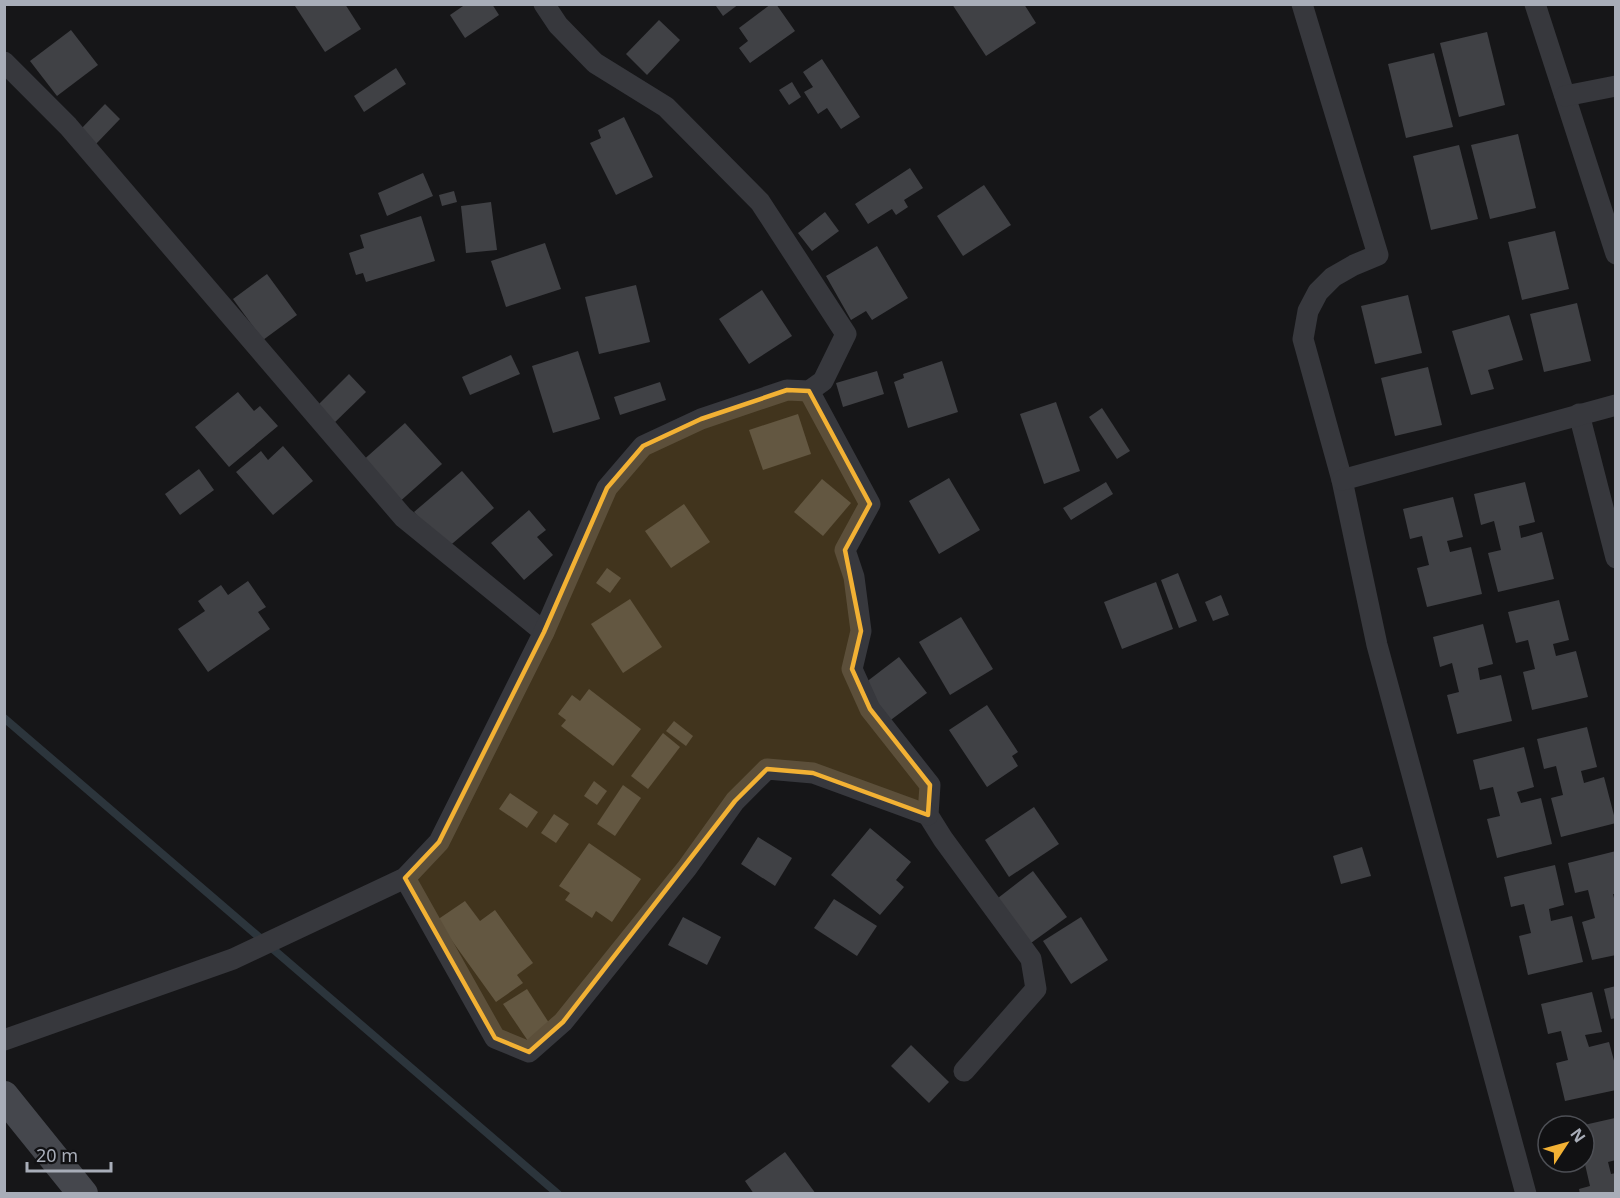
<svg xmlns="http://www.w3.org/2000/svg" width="1620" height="1198" font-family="'Noto Sans',sans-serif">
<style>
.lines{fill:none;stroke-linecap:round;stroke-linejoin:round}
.stream{stroke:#2c353c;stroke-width:8}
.building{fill:#404145}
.street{stroke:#37383d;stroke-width:21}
.secondary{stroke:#45474d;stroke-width:30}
.marked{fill:#f2b134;fill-opacity:0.2;stroke:#f2b134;stroke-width:4.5;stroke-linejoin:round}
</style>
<rect width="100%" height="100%" fill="#161618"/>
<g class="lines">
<!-- stream -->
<path class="stream" d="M 4,718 L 558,1194"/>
</g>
<!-- building -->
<g class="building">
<path d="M 297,4 L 345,4 L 361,29 L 325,52 L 295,6 Z"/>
<path d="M 466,4 L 492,4 L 499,15 L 465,38 L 450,15 Z"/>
<path d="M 719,4 L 739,4 L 723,16 L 716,6 Z"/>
<path d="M 771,4 L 776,4 L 795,31 L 750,63 L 739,48 L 748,41 L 739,28 Z"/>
<path d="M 952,4 L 1024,4 L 1036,23 L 986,56 Z"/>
<path d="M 659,20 L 680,40 L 647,75 L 626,54 Z"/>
<path d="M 71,30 L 98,65 L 57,96 L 30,61 Z"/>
<path d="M 1487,32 L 1505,105 L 1459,117 L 1440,43 Z"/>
<path d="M 1434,53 L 1453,127 L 1406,138 L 1388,64 Z"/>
<path d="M 822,59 L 860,117 L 841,129 L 827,108 L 818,114 L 804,92 L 813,87 L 803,72 Z"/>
<path d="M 396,68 L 406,84 L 364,112 L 354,96 Z"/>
<path d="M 792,82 L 801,97 L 789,105 L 779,90 Z"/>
<path d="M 105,104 L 120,119 L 95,145 L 80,130 Z"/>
<path d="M 624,117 L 653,177 L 616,195 L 590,143 L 601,138 L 598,130 Z"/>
<path d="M 1518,134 L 1536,208 L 1490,219 L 1471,145 Z"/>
<path d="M 1459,145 L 1478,219 L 1431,230 L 1413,156 Z"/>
<path d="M 910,168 L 923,188 L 904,200 L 908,207 L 896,215 L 892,209 L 868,224 L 855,204 Z"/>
<path d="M 423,173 L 433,196 L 387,216 L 378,193 Z"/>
<path d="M 984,185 L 1011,225 L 963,256 L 937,216 Z"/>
<path d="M 454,191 L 457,202 L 442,206 L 439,195 Z"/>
<path d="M 491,202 L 497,250 L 466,253 L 461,206 Z"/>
<path d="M 825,212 L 839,231 L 812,251 L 798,233 Z"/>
<path d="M 421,216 L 435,261 L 366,282 L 363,273 L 356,275 L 349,253 L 364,248 L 360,235 Z"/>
<path d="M 1555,231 L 1569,289 L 1522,300 L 1508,242 Z"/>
<path d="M 545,243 L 561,289 L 506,307 L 491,261 Z"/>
<path d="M 877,246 L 908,298 L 872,320 L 866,311 L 851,320 L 826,276 Z"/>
<path d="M 267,274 L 297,315 L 263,340 L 233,299 Z"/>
<path d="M 636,285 L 650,342 L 599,354 L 585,297 Z"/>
<path d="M 762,290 L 792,336 L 749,364 L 719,319 Z"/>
<path d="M 1408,295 L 1422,353 L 1375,364 L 1361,306 Z"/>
<path d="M 1577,303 L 1591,361 L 1544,372 L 1530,314 Z"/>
<path d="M 1509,315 L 1523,360 L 1488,370 L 1494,389 L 1471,395 L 1452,331 Z"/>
<path d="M 578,351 L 600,419 L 553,433 L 532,366 Z"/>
<path d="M 511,355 L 520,374 L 470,395 L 462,377 Z"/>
<path d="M 942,361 L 958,412 L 908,428 L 894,382 L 904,378 L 903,374 Z"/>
<path d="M 1428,367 L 1442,425 L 1395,436 L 1381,378 Z"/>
<path d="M 877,371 L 884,394 L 843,407 L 836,383 Z"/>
<path d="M 349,374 L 366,392 L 330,427 L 313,410 Z"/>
<path d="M 660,382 L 666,400 L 620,415 L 614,397 Z"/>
<path d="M 238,392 L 254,411 L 260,406 L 278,426 L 229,467 L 195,427 Z"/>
<path d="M 1056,402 L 1080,471 L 1044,484 L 1020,414 Z"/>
<path d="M 1102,408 L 1130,451 L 1117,459 L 1089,417 Z"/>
<path d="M 798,414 L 811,454 L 763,470 L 749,430 Z"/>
<path d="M 405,423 L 442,464 L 397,504 L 360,463 Z"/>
<path d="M 283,446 L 313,481 L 273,515 L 236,472 L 261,451 L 268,460 Z"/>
<path d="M 199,469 L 214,490 L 180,515 L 165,494 Z"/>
<path d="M 462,471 L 494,508 L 446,549 L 414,512 Z"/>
<path d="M 949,478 L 980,530 L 939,554 L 909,501 Z"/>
<path d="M 822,479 L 851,503 L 823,536 L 794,512 Z"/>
<path d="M 1106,482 L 1113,494 L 1071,520 L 1063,508 Z"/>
<path d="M 1525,482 L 1535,522 L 1519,526 L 1521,538 L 1542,532 L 1554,579 L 1498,592 L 1488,553 L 1501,550 L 1494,521 L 1481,525 L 1474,494 Z"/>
<path d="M 1453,497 L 1463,537 L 1447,541 L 1450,552 L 1471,547 L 1482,594 L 1427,607 L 1417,568 L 1429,565 L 1422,536 L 1410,539 L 1403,509 Z"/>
<path d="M 684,504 L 710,542 L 671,568 L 645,531 Z"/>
<path d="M 529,510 L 546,530 L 537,537 L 553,555 L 524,580 L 491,543 Z"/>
<path d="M 607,568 L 621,578 L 610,593 L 596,583 Z"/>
<path d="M 1178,573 L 1197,621 L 1179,628 L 1161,580 Z"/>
<path d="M 248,581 L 266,607 L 258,612 L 270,629 L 208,672 L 178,629 L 205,611 L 198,601 L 221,585 L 228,595 Z"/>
<path d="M 1156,582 L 1173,629 L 1122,649 L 1104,602 Z"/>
<path d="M 1221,595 L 1229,615 L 1213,621 L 1205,602 Z"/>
<path d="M 630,599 L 662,647 L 623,673 L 591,624 Z"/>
<path d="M 1559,600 L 1569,640 L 1553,644 L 1556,656 L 1576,651 L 1588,697 L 1532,710 L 1523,672 L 1535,669 L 1528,640 L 1516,643 L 1508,612 Z"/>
<path d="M 961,617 L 993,669 L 950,695 L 919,642 Z"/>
<path d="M 1483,624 L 1493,664 L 1478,668 L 1480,680 L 1501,675 L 1512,721 L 1457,734 L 1447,695 L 1459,692 L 1452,663 L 1440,667 L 1433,637 Z"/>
<path d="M 899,657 L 927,693 L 888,722 L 861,686 Z"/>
<path d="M 589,689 L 641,729 L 613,766 L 561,726 L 566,720 L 558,714 L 572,695 L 580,701 Z"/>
<path d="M 987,705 L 1018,752 L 1012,756 L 1018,766 L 987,787 L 949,730 Z"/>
<path d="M 674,721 L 693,736 L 686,746 L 666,731 Z"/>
<path d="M 1587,727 L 1597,767 L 1581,771 L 1584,783 L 1604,777 L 1616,823 L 1561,837 L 1551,798 L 1563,795 L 1556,766 L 1544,769 L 1537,739 Z"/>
<path d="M 663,733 L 680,747 L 648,789 L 631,776 Z"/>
<path d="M 1524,747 L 1534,787 L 1517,792 L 1521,803 L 1541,798 L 1552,844 L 1497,858 L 1487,819 L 1500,816 L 1493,787 L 1480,790 L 1473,760 Z"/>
<path d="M 594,781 L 607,791 L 597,805 L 584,796 Z"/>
<path d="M 623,785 L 641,798 L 615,836 L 597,824 Z"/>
<path d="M 510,793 L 538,812 L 527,828 L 499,809 Z"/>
<path d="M 1034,807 L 1059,844 L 1009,877 L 985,840 Z"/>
<path d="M 554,814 L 569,824 L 556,843 L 541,833 Z"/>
<path d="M 870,828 L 911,862 L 896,880 L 904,887 L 880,915 L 831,875 Z"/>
<path d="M 758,837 L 792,858 L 775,886 L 741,864 Z"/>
<path d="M 589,843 L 641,879 L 612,922 L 596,911 L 592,918 L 565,900 L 570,893 L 559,886 Z"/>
<path d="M 1362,847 L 1371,876 L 1341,884 L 1333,856 Z"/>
<path d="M 1616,851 L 1616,894 L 1613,894 L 1616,906 L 1616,955 L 1592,960 L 1582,922 L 1595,918 L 1588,890 L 1575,893 L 1568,863 Z"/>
<path d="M 1555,865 L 1564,905 L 1549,909 L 1551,921 L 1572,916 L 1583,962 L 1528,975 L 1519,936 L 1531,933 L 1524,904 L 1511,907 L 1504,877 Z"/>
<path d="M 1033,871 L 1067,917 L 1031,943 L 998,898 Z"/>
<path d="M 834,899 L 877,926 L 857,956 L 814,928 Z"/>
<path d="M 465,901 L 480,921 L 495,910 L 533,963 L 517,975 L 523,983 L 496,1002 L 437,920 Z"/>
<path d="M 683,917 L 721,937 L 707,965 L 668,945 Z"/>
<path d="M 1081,917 L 1108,960 L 1071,984 L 1043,941 Z"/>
<path d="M 1616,986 L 1616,1018 L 1611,1019 L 1604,989 Z"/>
<path d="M 527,989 L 551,1026 L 528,1041 L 503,1004 Z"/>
<path d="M 1592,992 L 1602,1032 L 1585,1035 L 1589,1047 L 1609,1042 L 1616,1068 L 1616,1090 L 1565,1101 L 1556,1063 L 1568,1060 L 1561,1031 L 1548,1034 L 1541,1004 Z"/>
<path d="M 911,1045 L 949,1082 L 929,1103 L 891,1066 Z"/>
<path d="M 1615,1118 L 1616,1160 L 1608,1162 L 1611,1174 L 1616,1173 L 1616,1194 L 1580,1194 L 1579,1189 L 1590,1186 L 1584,1160 L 1584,1125 Z"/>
<path d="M 785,1152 L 816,1194 L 754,1194 L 745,1181 Z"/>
</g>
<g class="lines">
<!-- street -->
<g class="street">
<path d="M 1302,4 L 1378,255 L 1354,265 L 1333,277 L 1318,292 L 1308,311 L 1303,339 L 1342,480 L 1377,645 L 1526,1194"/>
<path d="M 1535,4 L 1616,254"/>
<path d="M 4,62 L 68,126 L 403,517 L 544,632"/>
<path d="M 1565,96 L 1616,86"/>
<path d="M 809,391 L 870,504 L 845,550 L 854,577 L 861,631 L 852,669 L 870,709 L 930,785 L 928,815 L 943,839 L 1031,959 L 1036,989 L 964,1071"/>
<path d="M 1579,414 L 1616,558"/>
<path d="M 1342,480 L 1616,405"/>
<path d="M 405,878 L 495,1038 L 529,1052 L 563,1022 L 687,868 L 735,801 L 767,769 L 813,773 L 928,815"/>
<path d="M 4,1040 L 233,959 L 405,878 L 439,842 L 544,632 L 607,488 L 643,446 L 701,419 L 787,390 L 809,391 L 823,381 L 846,334 L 760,202 L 666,107 L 595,63 L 558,25 L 544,4"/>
</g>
<!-- secondary -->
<path class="secondary" d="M 4,1096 L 83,1194"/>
</g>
<!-- marked area -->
<path class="marked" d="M 787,390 L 809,391 L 870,504 L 845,550 L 861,631 L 852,669 L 870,709 L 930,785 L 928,815 L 813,773 L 767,769 L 735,801 L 563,1022 L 529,1052 L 495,1038 L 405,878 L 439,842 L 544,632 L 607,488 L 643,446 L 701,419 Z"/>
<!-- border -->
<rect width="1620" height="1198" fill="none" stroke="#a8adb8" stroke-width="12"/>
<!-- north arrow -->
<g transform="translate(1566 1144) rotate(54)"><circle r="28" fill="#111113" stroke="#4d4f55" stroke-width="1.5"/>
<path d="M0-4.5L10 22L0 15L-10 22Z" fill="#f2b134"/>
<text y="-9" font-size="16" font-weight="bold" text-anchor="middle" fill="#a8adb8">N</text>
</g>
<!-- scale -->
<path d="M27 1162v9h84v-9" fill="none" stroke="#a8adb8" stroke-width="3"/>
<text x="36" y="1162" font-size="18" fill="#a8adb8" stroke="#111113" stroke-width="4.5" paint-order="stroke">20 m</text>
</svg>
